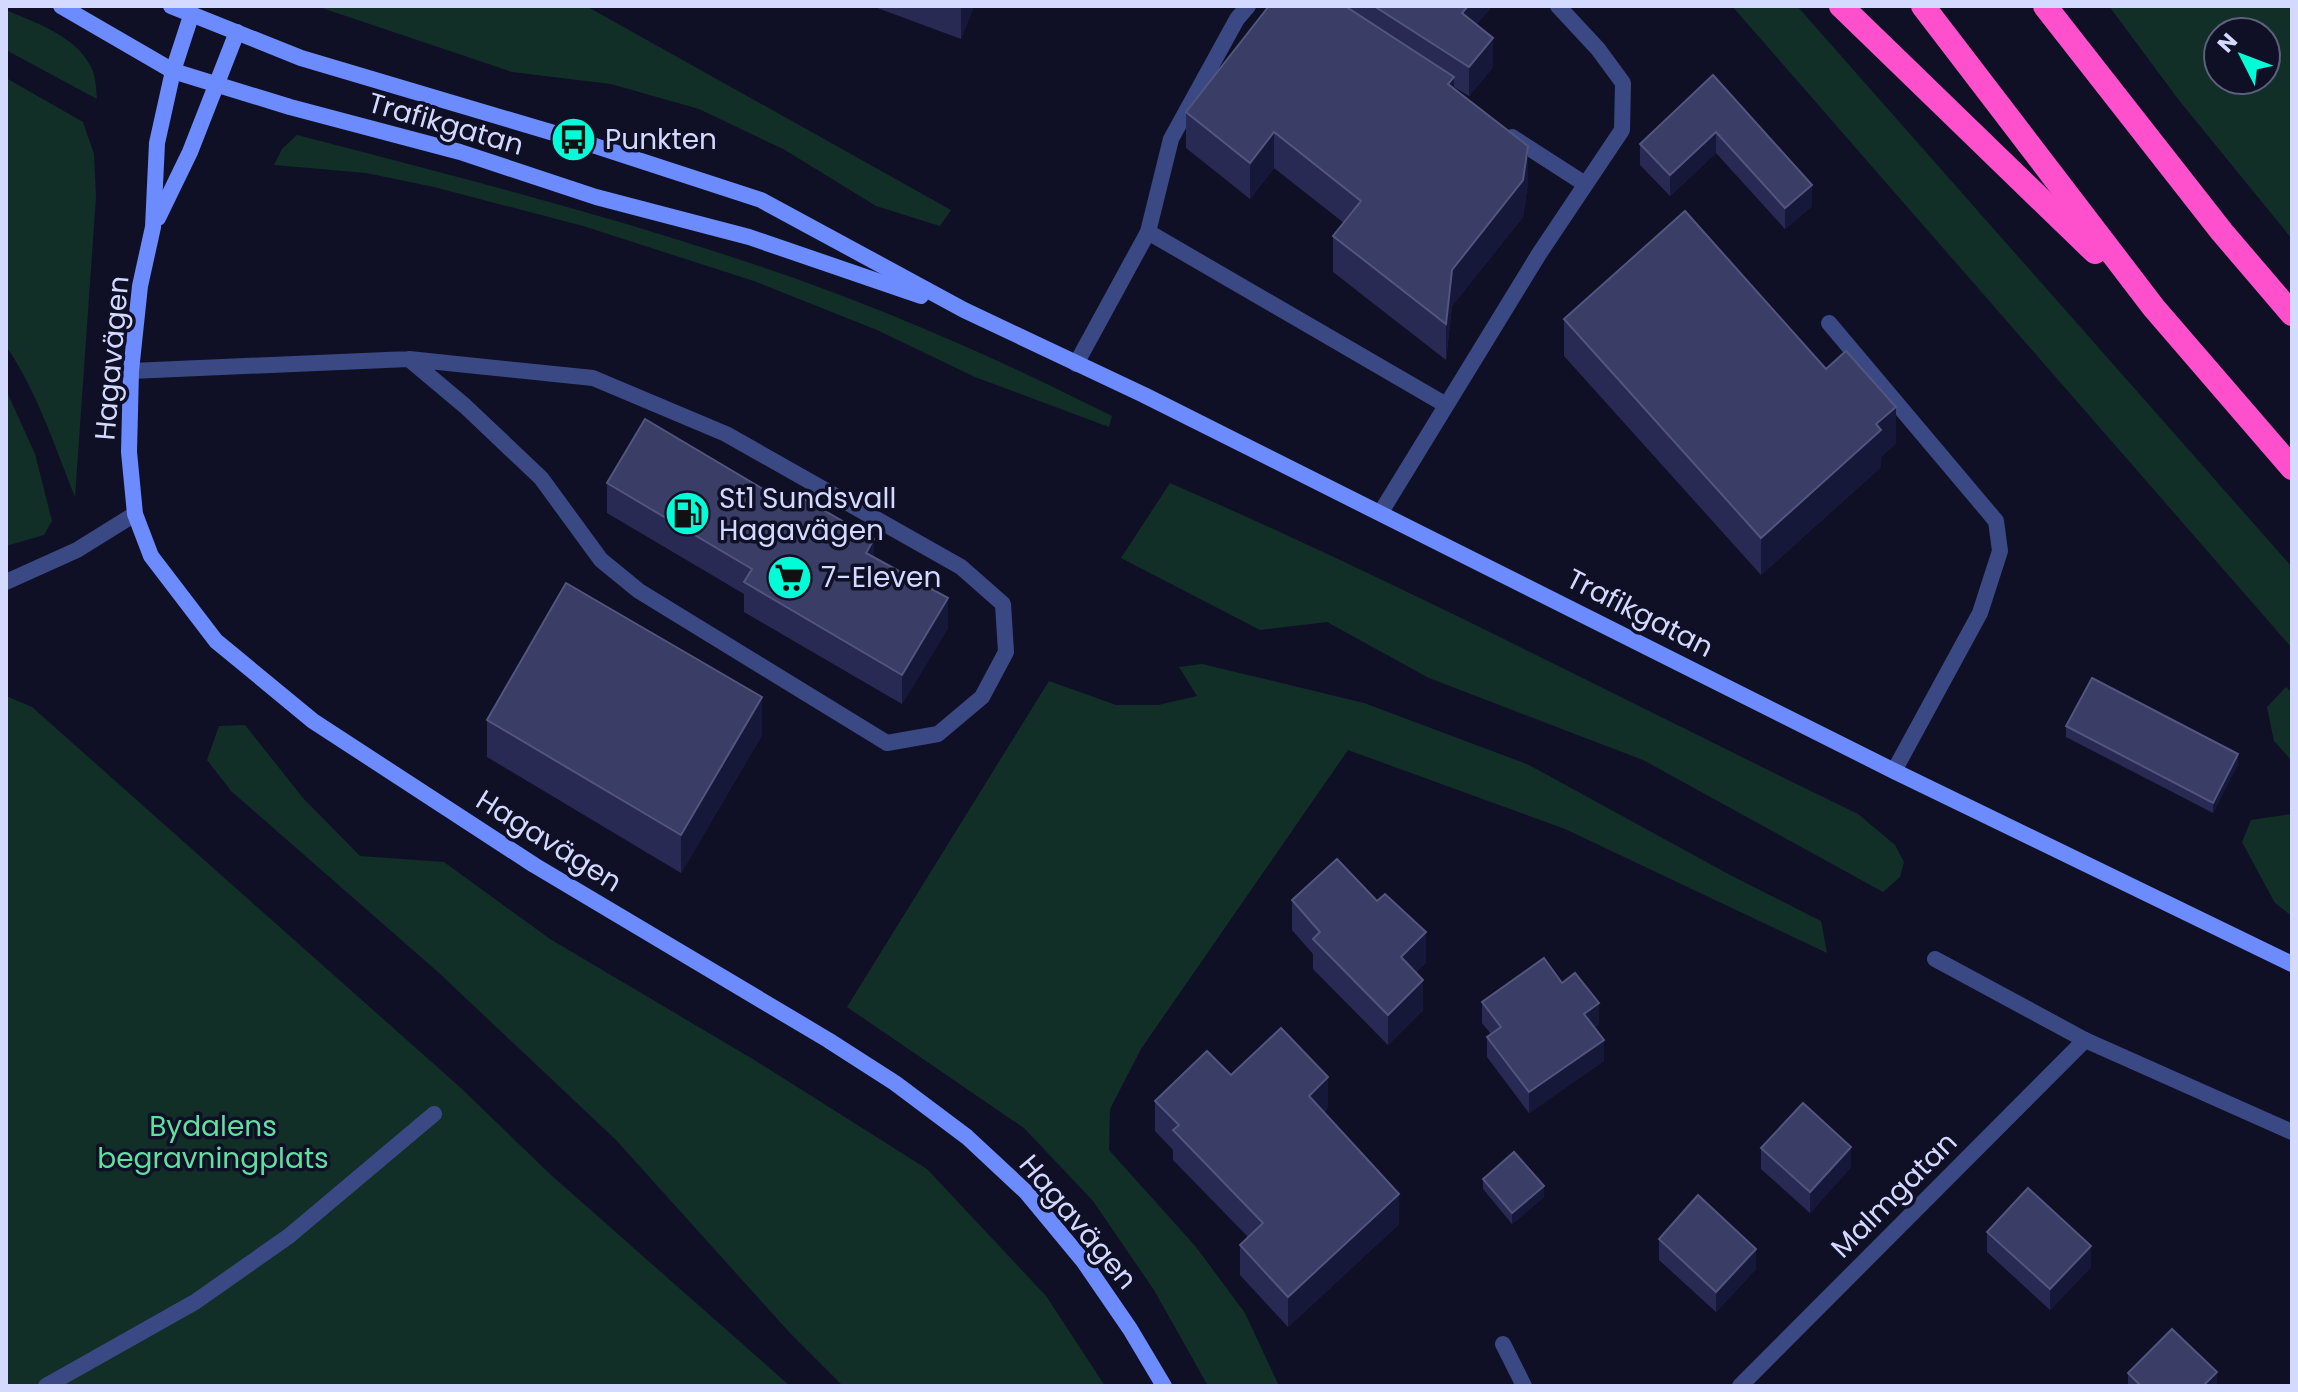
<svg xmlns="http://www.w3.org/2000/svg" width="2298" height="1392" font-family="Poppins,sans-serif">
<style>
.green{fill:#122f27;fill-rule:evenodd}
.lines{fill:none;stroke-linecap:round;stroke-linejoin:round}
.lane{stroke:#3a4984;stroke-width:16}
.street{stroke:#3a4984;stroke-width:16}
.secondary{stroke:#6b8bfe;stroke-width:16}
.highway{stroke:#fe4fcd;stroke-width:24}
.wall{fill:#282a53}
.shaded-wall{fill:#161839}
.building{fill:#3a3d65;stroke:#52557e;stroke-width:2}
.labels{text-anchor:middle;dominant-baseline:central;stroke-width:7;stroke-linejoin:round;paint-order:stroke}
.street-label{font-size:28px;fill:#d3d9ff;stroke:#0f1025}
.poi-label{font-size:28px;fill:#d3d9ff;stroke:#0f1025;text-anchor:start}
.park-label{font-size:28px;fill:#5fdfa0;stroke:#0f1025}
</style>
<rect width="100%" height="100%" fill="#0f1025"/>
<!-- green -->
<g class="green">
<path d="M 316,6 L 586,6 L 951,210 L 940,226 L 876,206 L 785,150 L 699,109 L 611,84 L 512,72 Z"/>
<path d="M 1732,6 L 1797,6 L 2292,567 L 2292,648 Z"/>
<path d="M 2109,6 L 2292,6 L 2292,239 L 2178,99 ZM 2218,32 L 2266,32 L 2266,80 L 2218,80 Z"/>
<path d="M 6,10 C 36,23 76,36 91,67 C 96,76 96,89 97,99 L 6,50 Z"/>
<path d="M 6,78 L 83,122 L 94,154 L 96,197 L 75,497 C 55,447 37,391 6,346 Z"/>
<path d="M 297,135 C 451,175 605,214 756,265 C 879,306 997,358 1112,416 L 1109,427 L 975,377 L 877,330 L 754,281 L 583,226 L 434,187 L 366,173 L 274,165 L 282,149 Z"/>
<path d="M 6,390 L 35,454 L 52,521 L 44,535 L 6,546 Z"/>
<path d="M 1170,483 C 1403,584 1629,703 1858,814 L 1895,845 L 1904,862 L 1900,877 L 1883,892 L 1643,760 L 1429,678 L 1327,622 L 1260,630 L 1121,558 Z"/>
<path d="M 1202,664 L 1364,703 L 1529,765 L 1730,875 L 1821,921 L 1827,953 L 1565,829 L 1348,750 L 1141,1049 L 1110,1109 L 1109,1150 L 1196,1247 L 1245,1313 L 1279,1386 L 1208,1386 L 1154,1290 L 1093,1201 L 1024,1128 L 847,1007 L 1049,681 L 1116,705 L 1158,705 L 1197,696 L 1179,667 Z"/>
<path d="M 2286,687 L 2292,693 L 2292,761 L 2274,741 L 2267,707 Z"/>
<path d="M 6,696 L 32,707 L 462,1089 L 551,1175 L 790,1386 L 6,1386 Z"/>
<path d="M 245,725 L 303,798 L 360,856 L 444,862 L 550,939 L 756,1061 L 927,1169 L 1046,1296 L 1105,1386 L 843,1386 L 790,1333 L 616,1140 L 438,972 L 231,791 L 207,760 L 219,726 Z"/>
<path d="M 2292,814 L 2292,916 L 2275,903 L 2242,842 L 2251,820 Z"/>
</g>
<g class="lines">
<!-- lane -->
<g class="lane">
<path d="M 1512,137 L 1585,184"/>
<path d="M 1148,232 L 1446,405"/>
<path d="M 1829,323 L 1996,521 L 2000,551 L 1980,613 L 1894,771"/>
<path d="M 1076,364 L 1148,232 L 1171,139 L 1237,19 L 1248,6"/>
<path d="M 131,371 L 409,359 L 593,378 L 726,434 L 961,567 L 1003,604 L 1006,652 L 982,697 L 938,734 L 887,743 L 639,591 L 601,560 L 541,478 L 465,406 L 409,359"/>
<path d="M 1381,512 L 1539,254 L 1622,130 L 1623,83 L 1598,49 L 1558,6"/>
<path d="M 6,582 L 77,550 L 135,514"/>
<path d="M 1935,959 L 2085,1040"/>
<path d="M 46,1386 L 195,1302 L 289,1236 L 434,1114"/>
</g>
<!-- street -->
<g class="street">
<path d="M 1503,1344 L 1524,1386"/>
<path d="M 1740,1386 L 2085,1040 L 2292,1132"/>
</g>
<!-- secondary -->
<g class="secondary">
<path d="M 61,6 L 173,71 L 290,107 L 460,152 L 596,197 L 749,237 L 921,296"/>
<path d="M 171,6 L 301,58 L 574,139 L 761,200 L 964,310 L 1144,395 L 1894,771 L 2292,964"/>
<path d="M 191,16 L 173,71 L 157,143 L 153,227 L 140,286 L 131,371 L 129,452 L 135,514 L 151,556 L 216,641 L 313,721 L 534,865 L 828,1040 L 895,1083 L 967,1137 L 1026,1192 L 1084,1262 L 1130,1329 L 1164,1386"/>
<path d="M 158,218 L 190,152 L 237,32"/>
</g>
<!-- highway -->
<g class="highway">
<path d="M 1841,6 L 2095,252"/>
<path d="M 1923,6 L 2154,308 L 2292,468"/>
<path d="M 2045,6 L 2222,232 L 2292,314"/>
</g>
</g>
<!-- wall -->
<g class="wall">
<path d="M 872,6 L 974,6 L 961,39 Z"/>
<path d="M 1269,6 L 1492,6 L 1476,25 L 1493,67 L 1469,96 L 1454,87 L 1454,89 L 1528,183 L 1523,217 L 1452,306 L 1446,360 L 1333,272 L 1333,236 L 1344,223 L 1274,168 L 1250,199 L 1186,148 L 1186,112 Z"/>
<path d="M 1713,75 L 1812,206 L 1785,229 L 1716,153 L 1670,196 L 1640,165 L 1640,144 Z"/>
<path d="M 1564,319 L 1826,369 L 1896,443 L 1881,457 L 1881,467 L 1761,575 L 1564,356 Z"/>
<path d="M 607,483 L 874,557 L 948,628 L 902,704 L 744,612 L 744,594 L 607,513 Z"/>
<path d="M 487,720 L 762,735 L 681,873 L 487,757 Z"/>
<path d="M 2066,726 L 2238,764 L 2213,813 L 2066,737 Z"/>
<path d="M 1292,900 L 1426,962 L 1416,972 L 1423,1010 L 1388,1045 L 1313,969 L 1313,954 L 1292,930 Z"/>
<path d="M 1562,983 L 1599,1024 L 1595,1027 L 1604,1061 L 1529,1113 L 1487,1057 L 1487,1037 L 1491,1034 L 1482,1023 L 1482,1002 Z"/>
<path d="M 1231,1075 L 1328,1107 L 1324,1112 L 1399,1224 L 1288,1327 L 1240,1275 L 1240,1245 L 1248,1237 L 1173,1160 L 1173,1150 L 1155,1131 L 1155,1101 Z"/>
<path d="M 1761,1148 L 1851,1167 L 1810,1213 L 1761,1169 Z"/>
<path d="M 1483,1179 L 1544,1197 L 1512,1224 L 1483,1189 Z"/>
<path d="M 1987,1232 L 2091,1267 L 2050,1310 L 1987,1252 Z"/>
<path d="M 1659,1239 L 1756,1269 L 1716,1312 L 1659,1260 Z"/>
<path d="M 2128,1373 L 2217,1386 L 2128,1386 Z"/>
</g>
<!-- shaded-wall -->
<g class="shaded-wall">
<path d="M 961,6 L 974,6 L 961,39 Z"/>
<path d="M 1468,6 L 1492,6 L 1462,42 L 1462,13 Z"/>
<path d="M 1493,38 L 1493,67 L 1469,96 L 1469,67 Z"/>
<path d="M 1454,77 L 1454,113 L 1448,84 Z"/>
<path d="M 1274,132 L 1274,168 L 1250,199 L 1250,163 Z"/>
<path d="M 1716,132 L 1716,153 L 1670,196 L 1670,175 Z"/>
<path d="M 1528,146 L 1528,183 L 1523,217 L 1452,306 L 1446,360 L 1446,324 L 1452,270 Z"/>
<path d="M 1812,185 L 1812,206 L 1785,229 L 1785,208 Z"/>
<path d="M 1896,407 L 1896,443 L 1881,457 L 1881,467 L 1761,575 L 1761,538 L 1876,424 Z"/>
<path d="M 874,539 L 874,569 L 866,553 Z"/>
<path d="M 948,598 L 948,628 L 902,704 L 902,675 Z"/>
<path d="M 762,697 L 762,735 L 681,873 L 681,835 Z"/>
<path d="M 2238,754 L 2238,764 L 2213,813 L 2213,803 Z"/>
<path d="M 1426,932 L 1426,962 L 1401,987 L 1401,957 Z"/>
<path d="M 1423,980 L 1423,1010 L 1388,1045 L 1388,1015 Z"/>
<path d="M 1599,1003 L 1599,1024 L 1584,1034 L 1584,1014 Z"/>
<path d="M 1604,1040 L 1604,1061 L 1529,1113 L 1529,1092 Z"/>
<path d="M 1328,1077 L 1328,1107 L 1309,1126 L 1309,1096 Z"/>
<path d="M 1851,1147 L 1851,1167 L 1810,1213 L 1810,1192 Z"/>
<path d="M 1544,1186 L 1544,1197 L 1512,1224 L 1512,1213 Z"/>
<path d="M 1399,1194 L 1399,1224 L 1288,1327 L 1288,1297 Z"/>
<path d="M 2091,1246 L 2091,1267 L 2050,1310 L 2050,1289 Z"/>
<path d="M 1756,1249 L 1756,1269 L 1716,1312 L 1716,1292 Z"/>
<path d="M 2217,1372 L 2217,1386 L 2203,1386 Z"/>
</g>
<!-- building -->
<g class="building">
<path d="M 1269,6 L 1345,6 L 1454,77 L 1448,84 L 1528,146 L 1523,180 L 1452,270 L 1446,324 L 1333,236 L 1361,201 L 1274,132 L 1250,163 L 1186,112 Z"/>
<path d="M 1374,6 L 1468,6 L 1462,13 L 1493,38 L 1469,67 Z"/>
<path d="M 1713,75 L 1812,185 L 1785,208 L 1716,132 L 1670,175 L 1640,144 Z"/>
<path d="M 1685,211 L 1826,369 L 1846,351 L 1896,407 L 1876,424 L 1881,430 L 1761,538 L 1564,319 Z"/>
<path d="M 645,419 L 790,505 L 797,495 L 874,539 L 866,553 L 948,598 L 902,675 L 744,582 L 752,569 L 607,483 Z"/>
<path d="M 566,583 L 762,697 L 681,835 L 487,720 Z"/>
<path d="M 2092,678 L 2238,754 L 2213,803 L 2066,726 Z"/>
<path d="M 1337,859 L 1377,901 L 1385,894 L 1426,932 L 1401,957 L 1423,980 L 1388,1015 L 1313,939 L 1320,932 L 1292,900 Z"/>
<path d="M 1544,958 L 1562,983 L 1575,973 L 1599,1003 L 1584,1014 L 1604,1040 L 1529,1092 L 1487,1037 L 1501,1027 L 1482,1002 Z"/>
<path d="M 1281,1028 L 1328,1077 L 1309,1096 L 1399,1194 L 1288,1297 L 1240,1245 L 1263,1223 L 1173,1130 L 1179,1125 L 1155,1101 L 1207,1051 L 1231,1075 Z"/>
<path d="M 1803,1103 L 1851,1147 L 1810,1192 L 1761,1148 Z"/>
<path d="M 1514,1152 L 1544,1186 L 1512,1213 L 1483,1179 Z"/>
<path d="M 2028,1188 L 2091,1246 L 2050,1289 L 1987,1232 Z"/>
<path d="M 1698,1195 L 1756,1249 L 1716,1292 L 1659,1239 Z"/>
<path d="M 2172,1329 L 2217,1372 L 2203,1386 L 2141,1386 L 2128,1373 Z"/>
</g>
<!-- icons -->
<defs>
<symbol id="bus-disc" viewBox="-11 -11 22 22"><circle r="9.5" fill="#02fcd8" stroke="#0f1025"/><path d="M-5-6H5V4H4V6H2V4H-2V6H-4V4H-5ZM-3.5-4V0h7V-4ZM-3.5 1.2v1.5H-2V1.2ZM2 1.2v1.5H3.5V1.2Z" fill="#111"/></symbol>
<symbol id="fuel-disc" viewBox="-11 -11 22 22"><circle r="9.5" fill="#02fcd8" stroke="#0f1025"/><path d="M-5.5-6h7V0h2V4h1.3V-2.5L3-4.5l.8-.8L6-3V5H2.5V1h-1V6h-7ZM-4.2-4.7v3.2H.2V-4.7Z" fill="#111"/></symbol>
<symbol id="supermarket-disc" viewBox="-11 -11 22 22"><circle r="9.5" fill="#02fcd8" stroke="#0f1025"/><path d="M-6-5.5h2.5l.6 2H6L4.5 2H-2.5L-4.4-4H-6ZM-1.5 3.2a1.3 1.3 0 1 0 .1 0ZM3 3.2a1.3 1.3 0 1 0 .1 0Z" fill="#111"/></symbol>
</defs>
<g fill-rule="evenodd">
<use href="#bus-disc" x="548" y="114" width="51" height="51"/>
<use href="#fuel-disc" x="662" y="488" width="51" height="51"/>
<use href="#supermarket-disc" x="764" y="552" width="51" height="51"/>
</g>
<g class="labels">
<!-- street labels -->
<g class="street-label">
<text transform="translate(446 124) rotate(16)">Trafikgatan</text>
<text transform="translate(112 358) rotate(-85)">Hagavägen</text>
<text transform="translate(1640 613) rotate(27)">Trafikgatan</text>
<text transform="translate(549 841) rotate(32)">Hagavägen</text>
<text transform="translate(1894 1195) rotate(-45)">Malmgatan</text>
<text transform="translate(1078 1222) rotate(50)">Hagavägen</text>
</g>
<!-- poi labels -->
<g class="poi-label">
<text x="605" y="139">Punkten</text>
<text x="719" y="498">St1 Sundsvall<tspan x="719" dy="32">Hagavägen</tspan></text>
<text x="821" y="577">7-Eleven</text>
</g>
<!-- park labels -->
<g class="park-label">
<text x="213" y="1126">Bydalens<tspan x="213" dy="32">begravningplats</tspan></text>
</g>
</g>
<!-- border -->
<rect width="2298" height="1392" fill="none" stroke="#d3d9ff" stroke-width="16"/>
<!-- north arrow -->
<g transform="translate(2242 56) rotate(312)"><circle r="38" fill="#0f1025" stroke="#5d607c" stroke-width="2"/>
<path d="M0-6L14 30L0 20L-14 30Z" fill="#02fcd8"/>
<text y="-12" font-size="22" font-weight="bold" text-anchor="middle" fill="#d3d9ff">N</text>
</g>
</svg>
